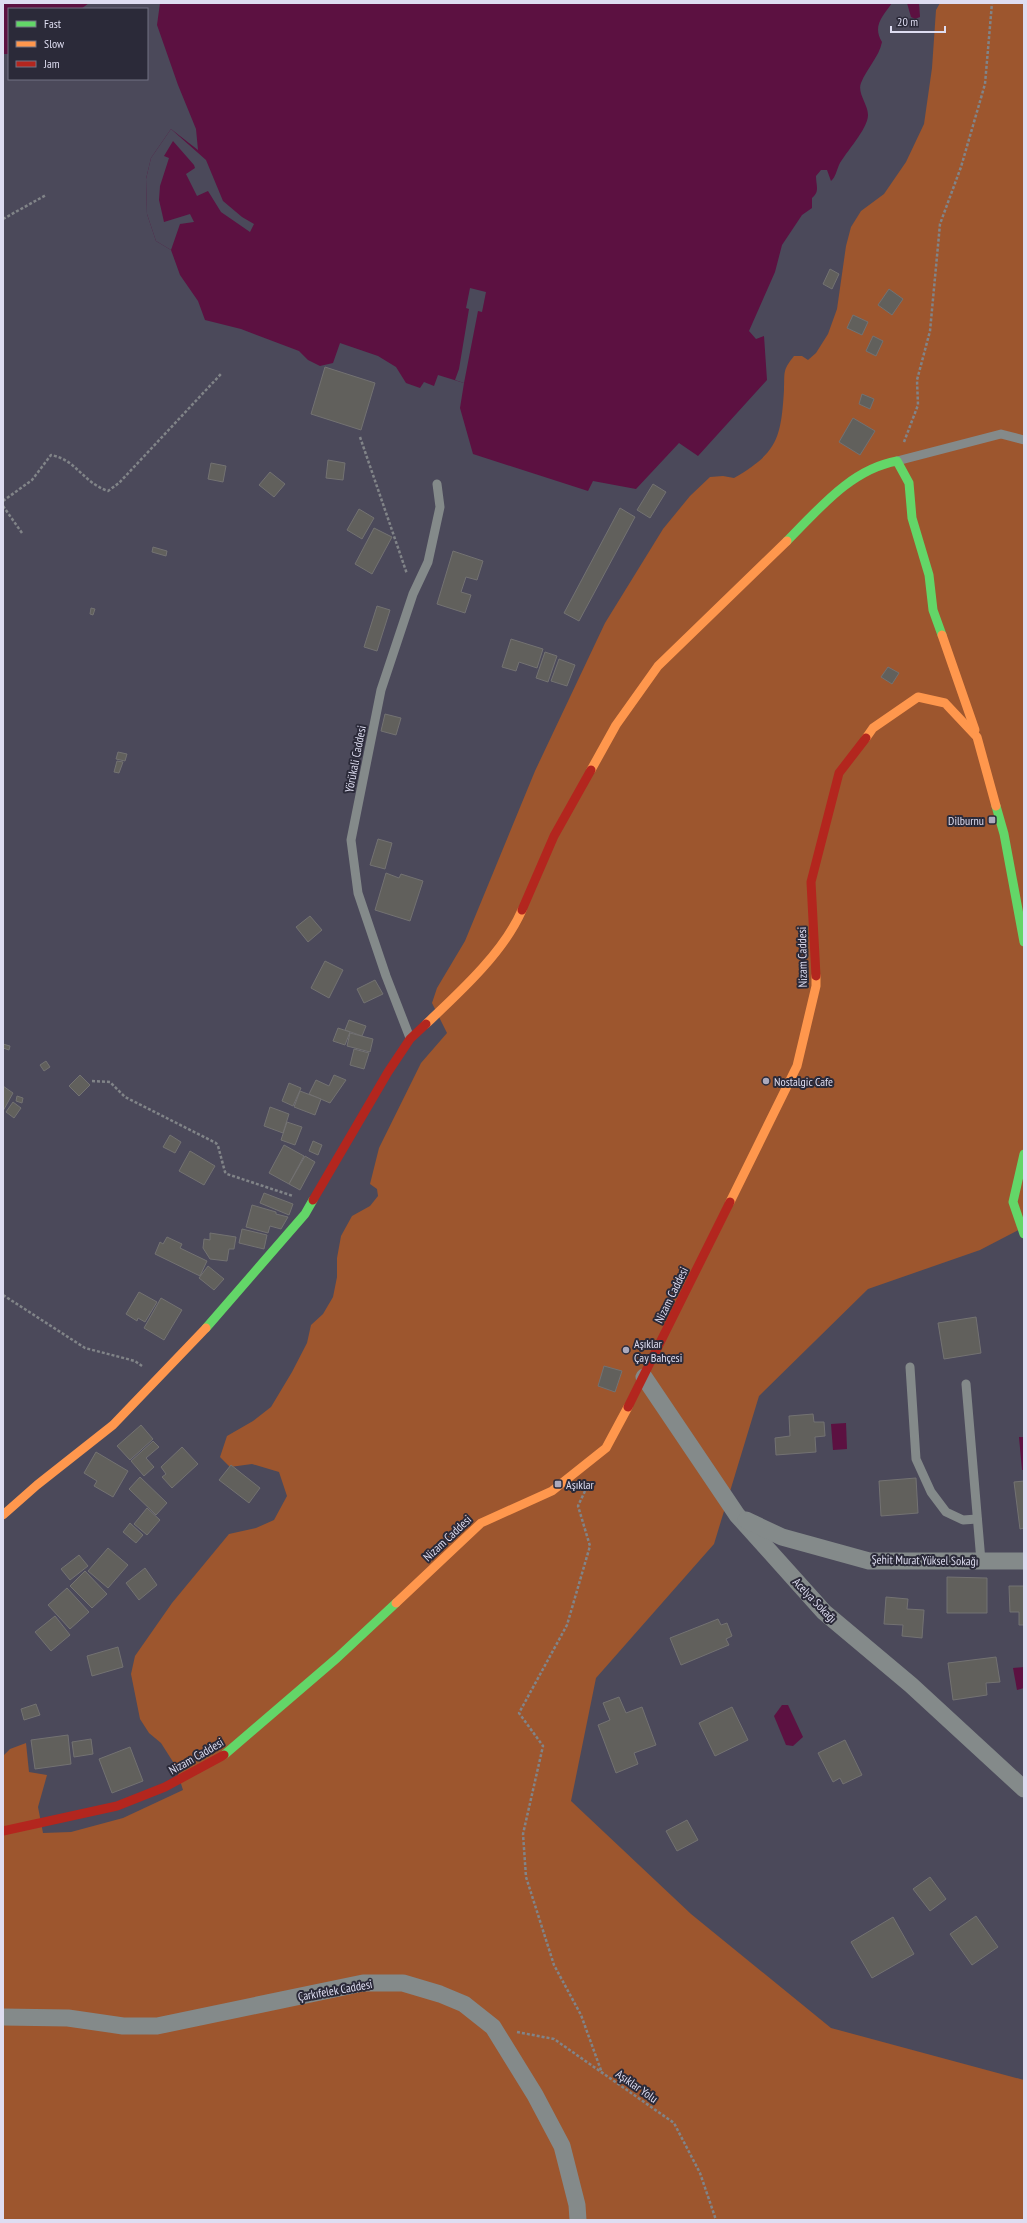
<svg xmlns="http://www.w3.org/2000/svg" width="1027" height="2223" font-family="'PT Sans Narrow',sans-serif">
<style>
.forest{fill:#9d562e}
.water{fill:#5c1141}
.pier{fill:#4b495a}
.building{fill:#61605c;stroke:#737272}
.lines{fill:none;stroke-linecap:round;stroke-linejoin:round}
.path{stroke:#818488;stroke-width:2.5;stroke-dasharray:3 2;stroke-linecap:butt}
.lane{stroke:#848a8a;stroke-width:9}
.street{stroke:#848a8a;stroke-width:17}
.fast{stroke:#63d668;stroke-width:9}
.slow{stroke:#ff974d;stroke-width:9}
.jam{stroke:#b3261e;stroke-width:9}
.poi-dot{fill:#aba9bc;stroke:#2b2a39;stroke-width:1.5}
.labels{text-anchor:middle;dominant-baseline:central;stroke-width:4;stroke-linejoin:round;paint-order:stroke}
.street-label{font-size:12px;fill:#deddf1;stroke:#2b2a39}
.poi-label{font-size:12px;fill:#deddf1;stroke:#2b2a39;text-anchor:start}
</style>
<rect width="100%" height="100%" fill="#4b495a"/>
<!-- forest -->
<path class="forest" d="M 940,3 L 1024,3 L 1024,1227 L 980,1250 L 868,1289 L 759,1396 L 714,1544 L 596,1678 L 571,1801 L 691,1914 L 831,2028 L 1024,2080 L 1024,2220 L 3,2220 L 3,1756 L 10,1749 L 26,1743 L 29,1772 L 47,1775 L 38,1807 L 43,1833 L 71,1832 L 123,1818 L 183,1790 L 175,1765 L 161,1743 L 149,1733 L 140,1719 L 131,1674 L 135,1656 L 172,1603 L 229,1534 L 256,1528 L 274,1520 L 287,1496 L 279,1472 L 252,1464 L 230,1467 L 220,1457 L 227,1436 L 253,1421 L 271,1407 L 292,1372 L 307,1343 L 311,1325 L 323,1314 L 333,1297 L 337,1277 L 337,1258 L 341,1236 L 352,1216 L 370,1206 L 378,1196 L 377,1189 L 370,1184 L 379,1148 L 421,1063 L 447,1033 L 432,1003 L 437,988 L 465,941 L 535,771 L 605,623 L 663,529 L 690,496 L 710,477 L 723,476 L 734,478 C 777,453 781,439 784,390 C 785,372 782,371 794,356 L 802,356 L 808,360 L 816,353 L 828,334 L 837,309 L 846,246 L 851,227 L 861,211 L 884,194 L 906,162 L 924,124 L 932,68 L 936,10 Z"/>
<!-- water -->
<g class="water">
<path d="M 3,3 L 89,3 L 81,9 L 9,9 L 9,54 L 3,54 Z"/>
<path d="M 160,3 L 892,3 C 883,16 872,26 882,42 C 879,57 867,68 861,83 C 857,93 868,104 868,115 C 868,129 845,153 839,165 C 836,172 836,176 831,181 L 827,170 L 821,170 L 816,176 C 816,186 820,191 812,198 L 812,208 L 802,215 L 782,245 L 775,272 L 749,331 L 756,339 L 764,336 L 767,380 L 698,456 L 679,443 L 636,489 L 593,481 L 588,491 L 473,454 L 460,408 L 464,383 L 438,375 L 434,386 L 424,382 L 420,388 L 406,383 L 396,367 L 378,356 L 340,343 L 333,363 L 320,366 L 308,360 L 299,351 L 241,329 L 205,320 L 198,301 L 180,275 L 171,250 L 156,241 L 147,214 L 146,179 L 151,158 L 171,129 L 198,150 L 196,129 L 178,85 L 157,25 Z"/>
<path d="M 907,3 L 919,3 L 920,17 L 915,19 L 911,17 Z"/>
<path d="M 846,1423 L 847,1449 L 833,1450 L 831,1424 Z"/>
<path d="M 1019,1437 L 1024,1437 L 1024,1470 L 1022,1470 Z"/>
<path d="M 1024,1667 L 1024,1688 L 1017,1690 L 1013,1668 Z"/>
<path d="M 782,1705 L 788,1705 L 803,1737 L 793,1746 L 786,1745 L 774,1716 Z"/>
</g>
<!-- pier -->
<g class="pier">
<path d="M 171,129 L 206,160 L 223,201 L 242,217 L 254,224 L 250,232 L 221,212 L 208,191 L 197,196 L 186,174 L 195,168 L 194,165 L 173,141 L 164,156 L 169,158 L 160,186 L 159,200 L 162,213 L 164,222 L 190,214 L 194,222 L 180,224 L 171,250 L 156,241 L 147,214 L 146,179 L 151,158 Z"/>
<path d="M 470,288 L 486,292 L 482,312 L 478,311 L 464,383 L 455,380 L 459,369 L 469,309 L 466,308 Z"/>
</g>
<!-- building -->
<g class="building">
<path d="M 830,269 L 839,274 L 832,289 L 823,284 Z"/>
<path d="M 889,289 L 903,299 L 892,315 L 878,305 Z"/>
<path d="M 853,315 L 868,322 L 862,335 L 847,328 Z"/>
<path d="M 873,336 L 883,341 L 876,356 L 866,351 Z"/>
<path d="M 325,367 L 375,383 L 361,430 L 311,414 Z"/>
<path d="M 862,394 L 874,399 L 870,409 L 859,404 Z"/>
<path d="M 853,418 L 875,431 L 860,455 L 839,442 Z"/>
<path d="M 328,460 L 345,463 L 343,480 L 326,478 Z"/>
<path d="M 211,463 L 226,466 L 223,482 L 208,479 Z"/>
<path d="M 270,472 L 285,484 L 274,497 L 259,485 Z"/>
<path d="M 653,484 L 666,492 L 650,518 L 637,510 Z"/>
<path d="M 620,508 L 635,517 L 579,621 L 564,613 Z"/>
<path d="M 359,509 L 374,518 L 362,539 L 347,530 Z"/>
<path d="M 374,528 L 392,537 L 372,574 L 355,564 Z"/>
<path d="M 153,547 L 167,551 L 166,556 L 152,552 Z"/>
<path d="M 453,551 L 483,561 L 477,580 L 466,577 L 461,592 L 471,595 L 465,613 L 437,604 Z"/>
<path d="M 377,606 L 390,610 L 377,651 L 364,647 Z"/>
<path d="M 91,608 L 95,609 L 93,615 L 90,614 Z"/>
<path d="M 511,639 L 543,649 L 537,668 L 519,662 L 516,671 L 502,667 Z"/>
<path d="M 545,652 L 557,656 L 548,682 L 536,678 Z"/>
<path d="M 559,659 L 575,665 L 567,686 L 551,681 Z"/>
<path d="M 888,667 L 899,673 L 892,684 L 881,677 Z"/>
<path d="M 385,714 L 401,718 L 396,735 L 381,731 Z"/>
<path d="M 118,752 L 127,754 L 125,761 L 116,759 Z"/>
<path d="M 117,761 L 123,762 L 119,773 L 114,772 Z"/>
<path d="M 378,839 L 392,843 L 385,869 L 370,865 Z"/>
<path d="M 386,873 L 399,878 L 401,874 L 423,881 L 410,921 L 375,910 Z"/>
<path d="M 310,916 L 322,930 L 308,942 L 296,927 Z"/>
<path d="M 325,961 L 343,970 L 329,998 L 311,988 Z"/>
<path d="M 375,980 L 383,994 L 364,1003 L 357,989 Z"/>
<path d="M 349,1020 L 366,1026 L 362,1036 L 345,1030 Z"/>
<path d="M 338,1028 L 350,1032 L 345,1045 L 333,1041 Z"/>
<path d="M 350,1033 L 373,1039 L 370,1052 L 347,1046 Z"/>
<path d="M 3,1044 L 10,1046 L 9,1050 L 3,1048 Z"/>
<path d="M 354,1049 L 369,1053 L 364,1069 L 350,1065 Z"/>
<path d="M 46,1061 L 50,1067 L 44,1071 L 40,1065 Z"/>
<path d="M 80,1075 L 90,1085 L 79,1096 L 69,1086 Z"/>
<path d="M 334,1075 L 346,1080 L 330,1103 L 309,1094 L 316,1080 L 329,1086 Z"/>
<path d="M 289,1083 L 301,1088 L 293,1106 L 282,1101 Z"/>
<path d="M 3,1086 L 13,1093 L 3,1111 Z"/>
<path d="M 300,1091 L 321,1099 L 315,1115 L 294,1107 Z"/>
<path d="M 17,1096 L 23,1098 L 22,1103 L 16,1101 Z"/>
<path d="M 13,1102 L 21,1108 L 14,1118 L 6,1112 Z"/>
<path d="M 270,1107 L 289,1114 L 283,1133 L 264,1126 Z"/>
<path d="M 287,1122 L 302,1127 L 295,1145 L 281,1140 Z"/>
<path d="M 170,1135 L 181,1142 L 175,1153 L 163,1147 Z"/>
<path d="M 313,1141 L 322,1145 L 318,1155 L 309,1151 Z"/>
<path d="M 284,1145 L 304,1156 L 289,1184 L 269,1173 Z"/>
<path d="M 190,1151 L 215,1166 L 204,1185 L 179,1171 Z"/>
<path d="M 305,1156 L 315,1162 L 300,1190 L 289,1184 Z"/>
<path d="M 264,1193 L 293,1204 L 289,1215 L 260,1203 Z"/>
<path d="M 252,1205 L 276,1212 L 276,1214 L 288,1217 L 281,1229 L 270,1226 L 268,1233 L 246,1227 Z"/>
<path d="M 242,1229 L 267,1235 L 264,1249 L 239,1243 Z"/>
<path d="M 210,1233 L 236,1237 L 234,1249 L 229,1249 L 227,1261 L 210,1259 L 203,1248 L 204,1239 L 210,1240 Z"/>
<path d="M 167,1237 L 182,1244 L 180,1248 L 207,1261 L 200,1276 L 155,1254 L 160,1242 L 163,1244 Z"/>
<path d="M 208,1266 L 224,1279 L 214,1290 L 199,1278 Z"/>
<path d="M 139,1292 L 157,1302 L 145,1322 L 138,1318 L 137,1321 L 126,1314 Z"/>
<path d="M 161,1298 L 182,1310 L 164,1340 L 144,1328 Z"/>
<path d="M 976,1317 L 981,1353 L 944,1359 L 938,1323 Z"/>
<path d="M 604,1366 L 622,1371 L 615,1392 L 598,1386 Z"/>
<path d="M 813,1414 L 814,1422 L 824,1422 L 825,1436 L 815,1437 L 816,1452 L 776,1455 L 775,1438 L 790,1436 L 789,1416 Z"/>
<path d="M 141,1425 L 153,1439 L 130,1460 L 117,1446 Z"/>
<path d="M 153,1441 L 159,1447 L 146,1458 L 154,1467 L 144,1476 L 131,1461 Z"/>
<path d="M 182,1447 L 198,1464 L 172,1488 L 162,1477 L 166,1474 L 161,1467 Z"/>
<path d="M 96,1452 L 128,1471 L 113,1497 L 94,1486 L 97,1481 L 84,1473 Z"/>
<path d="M 231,1465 L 260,1488 L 249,1503 L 219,1480 Z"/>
<path d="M 140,1477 L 167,1503 L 156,1515 L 129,1489 Z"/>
<path d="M 916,1478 L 918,1513 L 881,1516 L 879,1481 Z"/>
<path d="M 1024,1481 L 1024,1528 L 1020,1529 L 1014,1482 Z"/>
<path d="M 147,1508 L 160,1520 L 147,1535 L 134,1524 Z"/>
<path d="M 130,1523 L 143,1535 L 136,1543 L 123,1532 Z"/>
<path d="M 108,1548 L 128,1565 L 108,1588 L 88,1571 Z"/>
<path d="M 79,1555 L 88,1566 L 70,1580 L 61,1569 Z"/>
<path d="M 145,1568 L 157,1585 L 139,1600 L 126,1583 Z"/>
<path d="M 85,1571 L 107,1594 L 92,1608 L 70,1586 Z"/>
<path d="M 947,1577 L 987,1578 L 987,1613 L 947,1613 Z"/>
<path d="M 1009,1586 L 1024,1586 L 1024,1625 L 1019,1625 L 1019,1612 L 1010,1612 Z"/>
<path d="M 67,1588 L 89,1612 L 70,1629 L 48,1605 Z"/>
<path d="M 886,1597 L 908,1599 L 907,1609 L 924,1610 L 922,1638 L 902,1636 L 903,1625 L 884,1624 Z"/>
<path d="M 55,1616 L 70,1635 L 51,1651 L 35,1632 Z"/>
<path d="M 718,1619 L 721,1625 L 727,1623 L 732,1636 L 726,1639 L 729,1645 L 681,1665 L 670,1638 Z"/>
<path d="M 118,1647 L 123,1667 L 92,1676 L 87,1656 Z"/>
<path d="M 996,1657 L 1000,1682 L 986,1683 L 987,1695 L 953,1700 L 948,1663 Z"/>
<path d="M 619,1697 L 626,1713 L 642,1707 L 656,1745 L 634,1753 L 638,1764 L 616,1773 L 598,1725 L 610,1720 L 603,1703 Z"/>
<path d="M 36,1704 L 40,1715 L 24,1720 L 21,1709 Z"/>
<path d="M 732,1707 L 748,1740 L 715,1756 L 699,1723 Z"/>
<path d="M 68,1735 L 71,1764 L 35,1769 L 31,1740 Z"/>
<path d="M 91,1739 L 93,1754 L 74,1757 L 72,1742 Z"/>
<path d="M 845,1740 L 862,1775 L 843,1784 L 840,1778 L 833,1782 L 818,1753 Z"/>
<path d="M 130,1747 L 143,1781 L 112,1793 L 99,1759 Z"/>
<path d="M 687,1820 L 698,1840 L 677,1851 L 666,1831 Z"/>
<path d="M 930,1877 L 946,1899 L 930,1911 L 913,1889 Z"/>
<path d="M 976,1916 L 998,1947 L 972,1965 L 950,1934 Z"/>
<path d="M 893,1917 L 914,1954 L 872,1978 L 851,1942 Z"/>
</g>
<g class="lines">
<!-- path -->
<g class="path">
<path d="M 3,219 L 46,195"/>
<path d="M 360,437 L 407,574"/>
<path d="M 904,442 L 918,405 L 917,380 L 930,331 L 940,224 L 961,167 L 985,84 L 992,3"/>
<path d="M 3,501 L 32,480 L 51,455 C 77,460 82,482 108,491 L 119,483 L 221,374"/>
<path d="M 3,506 L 22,533"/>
<path d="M 92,1081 L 110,1082 L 125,1097 L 216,1143 L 218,1146 L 225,1172 L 227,1174 L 293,1196"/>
<path d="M 3,1295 L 85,1348 L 135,1361 L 142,1366"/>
<path d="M 585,1491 L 578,1506 L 590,1546 L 567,1625 L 519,1713 L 543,1746 L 523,1834 L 526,1877 L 554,1965 L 581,2015 L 602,2073"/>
<path d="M 517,2032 L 554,2039 L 674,2123 L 700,2173 L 716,2220"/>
</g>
<!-- lane -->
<g class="lane">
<path d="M 897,461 L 1001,434 L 1024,440"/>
<path d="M 410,1038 L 386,976 L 358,893 L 351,840 L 381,690 L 413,594 L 428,562 L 440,507 L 437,484"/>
<path d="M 910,1367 L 916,1459 L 931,1492 L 946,1512 L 963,1520 L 977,1519"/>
<path d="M 966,1384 L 981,1561"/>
</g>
<!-- street -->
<g class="street">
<path d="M 644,1377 L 737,1515 L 824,1612 L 911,1685 L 1024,1789"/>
<path d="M 746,1520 L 782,1537 L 869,1561 L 1024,1561"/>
<path d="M 3,2017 L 68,2018 L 123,2026 L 157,2026 L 363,1983 L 403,1983 L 440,1994 L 464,2004 L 493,2027 L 535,2095 L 562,2146 L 577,2205 L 578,2220"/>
</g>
<!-- fast -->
<g class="fast">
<path d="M 787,541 C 818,510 851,469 897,461 L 909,483 L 912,518 L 929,575 L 933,610 L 942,635"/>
<path d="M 996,806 L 1004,834 L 1024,942"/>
<path d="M 1024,1154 L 1013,1202 L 1024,1234"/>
<path d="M 206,1328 L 305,1214 L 313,1200"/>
<path d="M 224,1755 L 337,1658 L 396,1603"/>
</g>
<!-- slow -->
<g class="slow">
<path d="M 942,635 L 975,730"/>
<path d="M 866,738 L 873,728 L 918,697 L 945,703 L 977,737 L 996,806"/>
<path d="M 591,770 L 616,725 L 658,666 L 787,541"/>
<path d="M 426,1024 C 460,992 504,952 522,910"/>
<path d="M 730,1202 L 797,1066 L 816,986 L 816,976"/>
<path d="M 3,1515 L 37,1485 L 113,1425 L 206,1328"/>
<path d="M 396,1603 L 481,1523 L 552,1491 L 606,1448 L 628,1407"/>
</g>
<!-- jam -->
<g class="jam">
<path d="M 522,910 L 554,836 L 591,770"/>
<path d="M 816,976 L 811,882 L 839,773 L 866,738"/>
<path d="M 313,1200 L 388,1072 L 410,1039 L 426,1024"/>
<path d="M 628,1407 L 730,1202"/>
<path d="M 3,1831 L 117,1806 L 165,1787 L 224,1755"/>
</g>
</g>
<!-- markers -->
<g class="poi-dot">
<rect x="988" y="816" width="8" height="8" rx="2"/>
<circle cx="766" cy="1081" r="4"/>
<circle cx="626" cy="1350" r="4"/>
<rect x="554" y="1480" width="8" height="8" rx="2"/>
</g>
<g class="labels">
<!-- street labels -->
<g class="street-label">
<text transform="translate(355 759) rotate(-79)">Yörükali Caddesi</text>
<text transform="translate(802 957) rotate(-91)">Nizam Caddesi</text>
<text transform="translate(671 1295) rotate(-64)">Nizam Caddesi</text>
<text transform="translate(447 1538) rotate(-43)">Nizam Caddesi</text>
<text transform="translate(925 1560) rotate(1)">Şehit Murat Yüksel Sokağı</text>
<text transform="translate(815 1600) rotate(46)">Acelya Sokağı</text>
<text transform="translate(196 1756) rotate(-30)">Nizam Caddesi</text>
<text transform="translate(335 1990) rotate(-10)">Çarkıfelek Caddesi</text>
<text transform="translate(637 2086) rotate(35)">Aşıklar Yolu</text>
</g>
<!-- poi labels -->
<g class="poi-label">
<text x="984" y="820" text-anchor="end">Dilburnu</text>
<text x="774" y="1081">Nostalgic Cafe</text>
<text x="634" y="1343">Aşıklar<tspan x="634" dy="14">Çay Bahçesi</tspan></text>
<text x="566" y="1484">Aşıklar</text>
</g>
</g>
<!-- border -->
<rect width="1027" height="2223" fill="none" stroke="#deddf1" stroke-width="8"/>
<!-- legend -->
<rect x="8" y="8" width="140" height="72" fill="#2b2a39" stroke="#737283"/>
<rect x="16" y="21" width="20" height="6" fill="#63d668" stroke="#737283"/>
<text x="44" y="28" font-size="12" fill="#deddf1">Fast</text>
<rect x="16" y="41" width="20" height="6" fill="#ff974d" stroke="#737283"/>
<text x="44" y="48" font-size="12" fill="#deddf1">Slow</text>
<rect x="16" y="61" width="20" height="6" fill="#b3261e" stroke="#737283"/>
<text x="44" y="68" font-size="12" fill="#deddf1">Jam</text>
<!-- scale -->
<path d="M891 26v6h54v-6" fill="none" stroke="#deddf1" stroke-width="2"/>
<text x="897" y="26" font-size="12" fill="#deddf1" stroke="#2b2a39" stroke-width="3" paint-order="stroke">20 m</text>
</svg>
